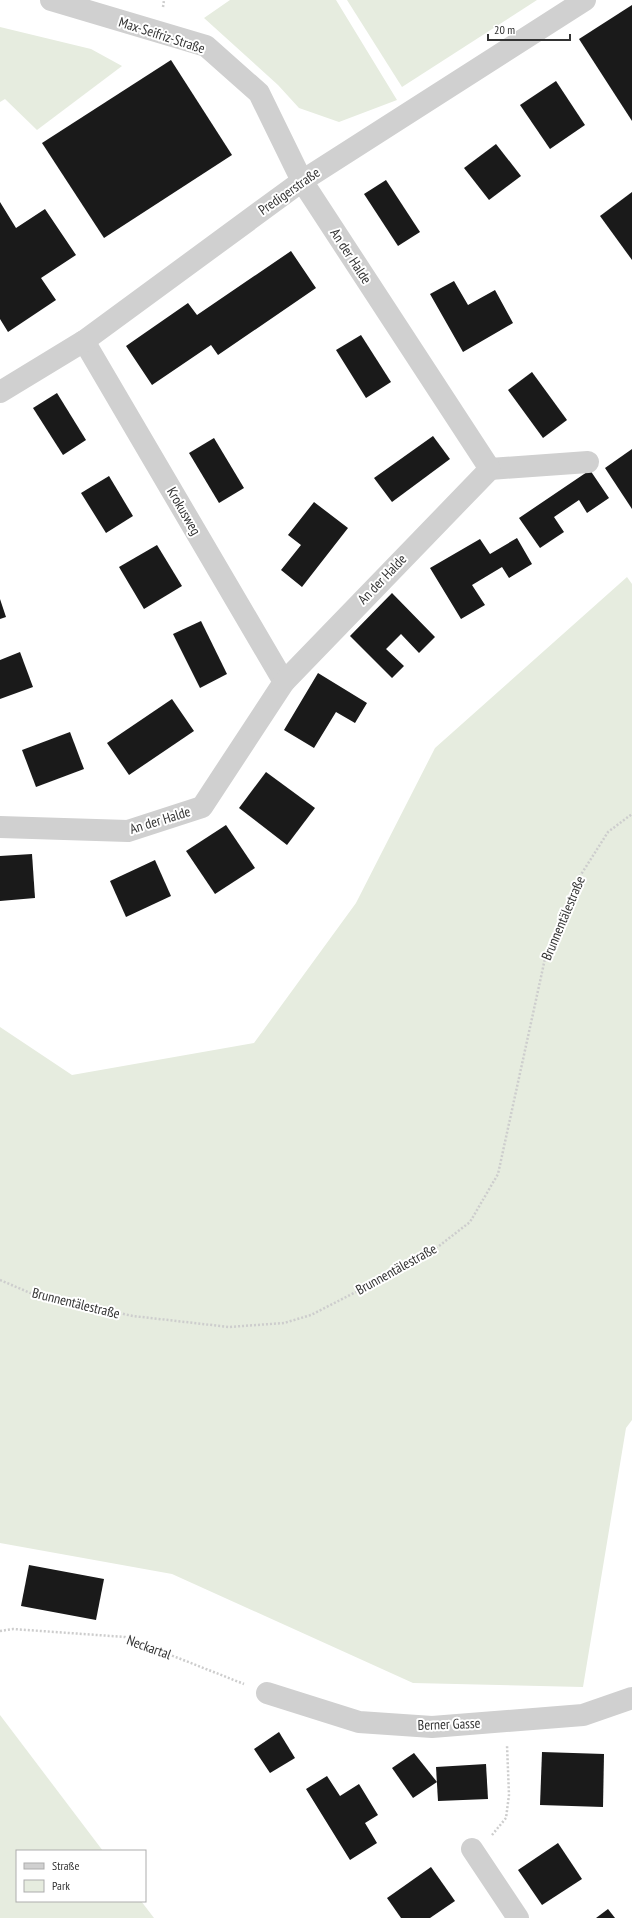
<svg xmlns="http://www.w3.org/2000/svg" width="632" height="1918" font-family="'PT Sans Narrow',sans-serif">
<style>
.green{fill:#e6ecdf}
.building{fill:#1a1a1a}
.lines{fill:none;stroke-linecap:round;stroke-linejoin:round}
.path{stroke:#cdcdcd;stroke-width:2.5;stroke-dasharray:2 2;stroke-linecap:butt}
.minor{stroke:#d0d0d0;stroke-width:22}
.labels{text-anchor:middle;dominant-baseline:central;stroke-width:4;stroke-linejoin:round;paint-order:stroke}
.street-label{font-size:14px;fill:#333;stroke:#fff}
</style>
<rect width="100%" height="100%" fill="#fff"/>
<!-- green -->
<g class="green">
<path d="M 230,0 L 336,0 L 397,100 L 339,122 L 299,108 L 278,85 L 204,18 Z"/>
<path d="M 347,0 L 537,0 L 402,87 Z"/>
<path d="M 0,27 L 91,49 L 122,66 L 37,130 L 5,99 L 0,102 Z"/>
<path d="M 627,577 L 632,584 L 632,1420 L 626,1428 L 583,1687 L 413,1683 L 172,1574 L 0,1543 L 0,1027 L 72,1075 L 254,1043 L 356,903 L 435,748 Z"/>
<path d="M 0,1715 L 103,1851 L 17,1851 L 17,1901 L 141,1901 L 154,1918 L 0,1918 Z"/>
</g>
<!-- building -->
<g class="building">
<path d="M 632,5 L 632,121 L 579,39 Z"/>
<path d="M 171,60 L 232,155 L 104,238 L 42,143 Z"/>
<path d="M 556,81 L 585,125 L 550,149 L 520,105 Z"/>
<path d="M 496,144 L 521,176 L 489,200 L 464,168 Z"/>
<path d="M 386,180 L 420,232 L 398,246 L 364,194 Z"/>
<path d="M 632,192 L 632,260 L 600,216 Z"/>
<path d="M 0,202 L 16,228 L 45,209 L 76,255 L 41,278 L 56,300 L 8,332 L 0,319 Z"/>
<path d="M 291,251 L 316,288 L 218,355 L 211,345 L 152,385 L 126,346 L 188,303 L 197,315 Z"/>
<path d="M 454,281 L 468,305 L 495,290 L 513,323 L 463,352 L 430,294 Z"/>
<path d="M 361,335 L 391,382 L 366,398 L 336,350 Z"/>
<path d="M 532,372 L 567,420 L 543,438 L 508,390 Z"/>
<path d="M 57,393 L 86,440 L 63,455 L 33,408 Z"/>
<path d="M 433,436 L 450,459 L 392,502 L 374,478 Z"/>
<path d="M 214,438 L 244,488 L 219,503 L 189,453 Z"/>
<path d="M 632,449 L 632,509 L 605,468 Z"/>
<path d="M 590,470 L 609,498 L 587,513 L 579,500 L 554,517 L 564,532 L 540,548 L 519,518 Z"/>
<path d="M 109,476 L 133,516 L 106,533 L 81,493 Z"/>
<path d="M 314,502 L 348,528 L 302,587 L 281,570 L 301,545 L 288,535 Z"/>
<path d="M 517,538 L 532,564 L 509,578 L 502,567 L 472,585 L 485,605 L 461,619 L 430,568 L 480,539 L 490,554 Z"/>
<path d="M 157,545 L 182,586 L 144,609 L 119,567 Z"/>
<path d="M 392,593 L 435,637 L 419,653 L 401,634 L 386,649 L 404,666 L 392,678 L 350,636 Z"/>
<path d="M 0,599 L 6,617 L 0,619 Z"/>
<path d="M 201,621 L 227,674 L 200,688 L 173,634 Z"/>
<path d="M 20,652 L 33,687 L 0,699 L 0,660 Z"/>
<path d="M 318,673 L 367,703 L 355,723 L 336,712 L 314,748 L 284,730 Z"/>
<path d="M 172,699 L 194,731 L 129,775 L 107,743 Z"/>
<path d="M 70,732 L 84,769 L 36,787 L 22,750 Z"/>
<path d="M 266,772 L 315,808 L 287,845 L 239,808 Z"/>
<path d="M 226,825 L 255,868 L 215,894 L 186,851 Z"/>
<path d="M 32,854 L 35,898 L 0,901 L 0,856 Z"/>
<path d="M 155,860 L 171,896 L 126,917 L 110,881 Z"/>
<path d="M 29,1565 L 104,1579 L 96,1620 L 21,1606 Z"/>
<path d="M 279,1732 L 295,1758 L 270,1773 L 254,1749 Z"/>
<path d="M 542,1752 L 604,1754 L 603,1807 L 540,1805 Z"/>
<path d="M 414,1753 L 437,1782 L 413,1798 L 392,1768 Z"/>
<path d="M 486,1764 L 488,1799 L 438,1801 L 436,1767 Z"/>
<path d="M 327,1776 L 340,1796 L 359,1784 L 378,1815 L 365,1823 L 377,1843 L 350,1860 L 306,1789 Z"/>
<path d="M 558,1843 L 582,1879 L 542,1905 L 518,1870 Z"/>
<path d="M 431,1867 L 455,1901 L 430,1918 L 401,1918 L 387,1898 Z"/>
<path d="M 608,1909 L 615,1918 L 596,1918 Z"/>
</g>
<g class="lines">
<!-- path -->
<g class="path">
<path d="M 163,7 L 164,0"/>
<path d="M 0,1280 L 35,1295 L 133,1316 L 229,1327 L 284,1323 L 311,1315 L 426,1256 L 470,1222 L 498,1174 L 546,954 L 575,884 L 608,832 L 632,814"/>
<path d="M 0,1631 L 13,1629 L 125,1637 L 244,1684"/>
<path d="M 492,1835 L 506,1818 L 509,1795 L 507,1745"/>
</g>
<!-- minor -->
<g class="minor">
<path d="M 84,341 L 284,682"/>
<path d="M 0,392 L 84,341 L 302,181 L 585,0"/>
<path d="M 490,469 L 588,462"/>
<path d="M 0,827 L 128,831 L 202,807 L 284,682 L 490,469 L 302,181 L 259,93 L 206,46 L 51,0"/>
<path d="M 267,1693 L 359,1722 L 432,1727 L 583,1715 L 632,1698"/>
<path d="M 472,1849 L 518,1918"/>
</g>
</g>
<g class="labels">
<!-- street labels -->
<g class="street-label">
<text transform="translate(162 35) rotate(18)">Max-Seifriz-Straße</text>
<text transform="translate(289 191) rotate(-35)">Predigerstraße</text>
<text transform="translate(351 256) rotate(57)">An der Halde</text>
<text transform="translate(184 511) rotate(60)">Krokusweg</text>
<text transform="translate(382 579) rotate(-46)">An der Halde</text>
<text transform="translate(160 820) rotate(-17)">An der Halde</text>
<text transform="translate(563 918) rotate(-67)">Brunnentälestraße</text>
<text transform="translate(396 1269) rotate(-29)">Brunnentälestraße</text>
<text transform="translate(76 1303) rotate(14)">Brunnentälestraße</text>
<text transform="translate(149 1647) rotate(20)">Neckartal</text>
<text transform="translate(449 1724) rotate(-2)">Berner Gasse</text>
</g>
</g>
<!-- legend -->
<rect x="16" y="1850" width="130" height="52" fill="#ffffff" stroke="#adadad"/>
<rect x="24" y="1863" width="20" height="6" fill="#d0d0d0" stroke="#adadad"/>
<text x="52" y="1870" font-size="12" fill="#333333">Straße</text>
<rect x="24" y="1880" width="20" height="12" fill="#e6ecdf" stroke="#adadad"/>
<text x="52" y="1890" font-size="12" fill="#333333">Park</text>
<!-- scale -->
<path d="M488 34v6h82v-6" fill="none" stroke="#333333" stroke-width="2"/>
<text x="494" y="34" font-size="12" fill="#333333" stroke="#ffffff" stroke-width="3" paint-order="stroke">20 m</text>
</svg>
